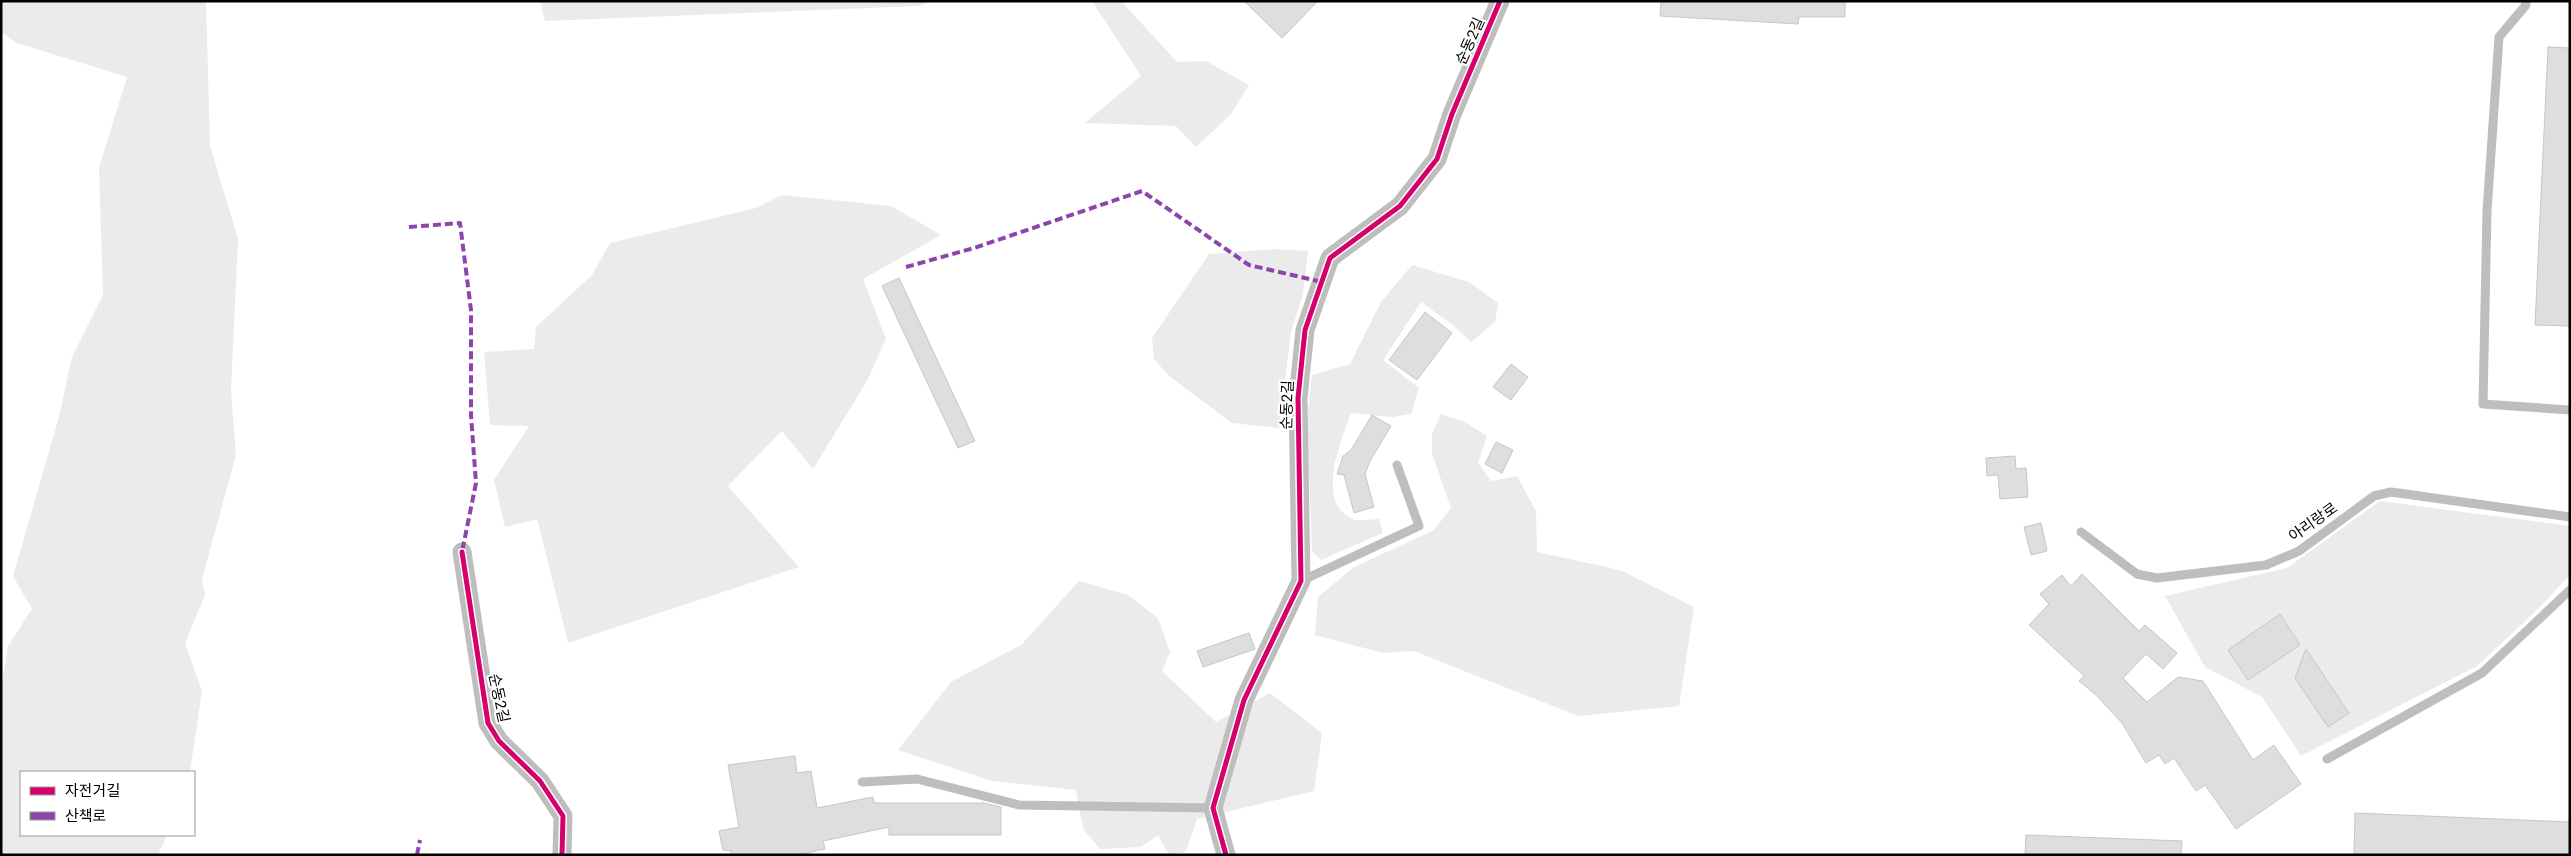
<svg xmlns="http://www.w3.org/2000/svg" width="2571" height="856" font-family="Roboto,'Noto Sans KR',sans-serif">
<style>
.green{fill:#ebebeb}
.building{fill:#dedede;stroke:#c6c6c6}
.lines{fill:none;stroke-linecap:round;stroke-linejoin:round}
.lane{stroke:#bebebe;stroke-width:9}
.street{stroke:#bebebe;stroke-width:19}
.quiet{stroke:#8e44ad;stroke-width:4;stroke-dasharray:8 4;stroke-linecap:butt}
.cycleway-casing{stroke:#fff;stroke-width:8}
.cycleway{stroke:#d6006c;stroke-width:5}
.labels{text-anchor:middle;dominant-baseline:central;stroke-width:4.5;stroke-linejoin:round;paint-order:stroke}
.street-label{font-size:15px;fill:#000;stroke:#fff}
</style>
<rect width="100%" height="100%" fill="#fff"/>
<!-- green -->
<g class="green">
<path d="M 1,1 L 206,1 L 210,146 L 238,239 L 231,391 L 236,455 L 202,579 L 205,595 L 185,643 L 202,691 L 190,772 L 21,772 L 21,835 L 167,835 L 158,855 L 1,855 L 1,691 L 8,646 L 32,609 L 13,576 L 59,417 L 72,357 L 103,295 L 99,168 L 127,77 L 17,43 L 1,32 Z"/>
<path d="M 540,1 L 931,1 L 920,6 L 545,21 Z"/>
<path d="M 1092,1 L 1121,1 L 1177,62 L 1206,61 L 1249,85 L 1231,114 L 1196,147 L 1176,126 L 1085,123 L 1141,76 Z"/>
<path d="M 782,195 L 891,206 L 941,235 L 863,279 L 886,339 L 867,381 L 813,469 L 782,431 L 728,486 L 799,567 L 568,643 L 537,519 L 505,527 L 494,480 L 529,426 L 490,425 L 484,352 L 534,349 L 536,327 L 592,275 L 610,243 L 756,208 Z"/>
<path d="M 1274,249 L 1308,251 L 1303,294 L 1291,332 L 1279,428 L 1232,423 L 1169,376 L 1154,359 L 1152,338 L 1209,254 Z"/>
<path d="M 1412,265 L 1469,282 L 1498,303 L 1495,322 L 1471,342 L 1454,326 L 1421,302 L 1383,360 L 1419,388 L 1411,414 L 1392,417 L 1351,413 C 1341,441 1315,501 1352,519 C 1359,522 1371,519 1379,519 L 1383,533 L 1321,560 L 1312,551 L 1307,420 L 1312,375 L 1350,364 L 1381,302 Z"/>
<path d="M 1441,414 L 1465,422 L 1487,436 L 1478,463 L 1491,481 L 1517,476 L 1536,511 L 1537,552 L 1620,570 L 1694,607 L 1679,706 L 1578,716 L 1414,651 L 1383,653 L 1315,635 L 1318,597 L 1354,567 L 1434,530 L 1451,508 L 1432,454 L 1432,434 Z"/>
<path d="M 2380,501 L 2570,526 L 2570,575 L 2538,609 L 2477,666 L 2301,756 L 2262,697 L 2205,667 L 2165,596 L 2287,568 Z"/>
<path d="M 1079,581 L 1128,595 L 1158,618 L 1170,652 L 1162,671 L 1216,722 L 1270,693 L 1322,733 L 1314,791 L 1197,819 L 1186,852 L 1169,855 L 1158,835 L 1141,847 L 1100,849 L 1083,829 L 1076,790 L 992,781 L 898,750 L 951,682 L 1021,645 Z"/>
</g>
<!-- building -->
<g class="building">
<path d="M 1244,1 L 1318,1 L 1282,38 Z"/>
<path d="M 1661,1 L 1845,1 L 1845,17 L 1799,17 L 1798,24 L 1660,16 Z"/>
<path d="M 2548,47 L 2570,48 L 2570,326 L 2535,325 Z"/>
<path d="M 899,278 L 975,441 L 958,448 L 882,286 Z"/>
<path d="M 1425,312 L 1452,333 L 1417,380 L 1389,360 Z"/>
<path d="M 1511,364 L 1528,377 L 1511,400 L 1493,387 Z"/>
<path d="M 1372,415 L 1391,426 L 1370,461 L 1365,474 L 1374,507 L 1354,513 L 1344,475 L 1337,474 L 1343,456 L 1351,450 Z"/>
<path d="M 1496,442 L 1513,450 L 1502,473 L 1485,464 Z"/>
<path d="M 2015,456 L 2016,469 L 2026,468 L 2028,497 L 2000,499 L 1998,475 L 1987,476 L 1986,458 Z"/>
<path d="M 2041,523 L 2047,551 L 2031,555 L 2024,527 Z"/>
<path d="M 2082,574 L 2139,631 L 2145,625 L 2177,653 L 2163,669 L 2146,654 L 2123,678 L 2147,702 L 2178,677 L 2203,681 L 2253,760 L 2274,745 L 2301,784 L 2236,829 L 2205,785 L 2196,791 L 2174,758 L 2165,764 L 2159,755 L 2146,763 L 2122,723 L 2096,695 L 2079,681 L 2084,676 L 2029,625 L 2049,604 L 2040,594 L 2062,575 L 2071,586 Z"/>
<path d="M 2280,614 L 2300,645 L 2248,680 L 2228,650 Z"/>
<path d="M 1249,633 L 1255,649 L 1203,667 L 1197,651 Z"/>
<path d="M 2306,649 L 2349,713 L 2328,727 L 2295,678 Z"/>
<path d="M 795,756 L 797,773 L 811,771 L 817,808 L 873,797 L 874,803 L 984,803 L 1001,807 L 1001,835 L 889,835 L 889,827 L 823,841 L 825,849 L 796,855 L 731,855 L 731,851 L 723,850 L 719,831 L 739,827 L 728,765 Z"/>
<path d="M 2355,813 L 2570,822 L 2570,855 L 2354,855 Z"/>
<path d="M 2026,835 L 2182,841 L 2181,855 L 2025,855 Z"/>
</g>
<g class="lines">
<!-- lane -->
<g class="lane">
<path d="M 2525,1 L 2526,5 L 2499,37 L 2487,211 L 2483,404 L 2570,410"/>
<path d="M 2081,532 L 2137,574 L 2157,578 L 2266,565 L 2299,551 L 2374,496 L 2391,492 L 2570,517"/>
<path d="M 1301,581 L 1419,526 L 1397,465"/>
<path d="M 2327,759 L 2482,673 L 2570,590"/>
<path d="M 862,782 L 917,779 L 1019,805 L 1213,808"/>
</g>
<!-- street -->
<g class="street">
<path d="M 462,552 L 488,723 L 499,741 L 540,781 L 563,816 L 562,855"/>
<path d="M 1226,855 L 1213,808 L 1244,700 L 1301,581 L 1298,398 L 1305,330 L 1330,258 L 1400,206 L 1437,159 L 1452,114 L 1500,1"/>
</g>
<!-- quiet -->
<g class="quiet">
<path d="M 409,227 L 460,223 L 471,310 L 471,415 L 476,483 L 462,552"/>
<path d="M 906,267 L 974,248 L 1142,191 L 1249,265 L 1322,282"/>
<path d="M 417,855 L 420,840"/>
</g>
<defs>
<g id="cycleway">
<path d="M 462,552 L 488,723 L 499,741 L 540,781 L 563,816 L 562,855"/>
<path d="M 1226,855 L 1213,808 L 1244,700 L 1301,581 L 1298,398 L 1305,330 L 1330,258 L 1400,206 L 1437,159 L 1452,114 L 1500,1"/>
</g>
</defs>
<!-- cycleway casing -->
<use href="#cycleway" class="cycleway-casing"/>
<!-- cycleway -->
<use href="#cycleway" class="cycleway"/>
</g>
<g class="labels">
<!-- street labels -->
<g class="street-label">
<text transform="translate(1470 41) rotate(-66)">순동2길</text>
<text transform="translate(1287 405) rotate(-88)">순동2길</text>
<text transform="translate(2313 522) rotate(-35)">아리랑로</text>
<text transform="translate(499 698) rotate(78)">순동2길</text>
</g>
</g>
<!-- border -->
<rect width="2571" height="856" fill="none" stroke="#000000" stroke-width="5"/>
<!-- legend -->
<rect x="20" y="771" width="175" height="65" fill="#ffffff" stroke="#999999"/>
<rect x="30" y="787" width="25" height="8" fill="#d6006c" stroke="#999999"/>
<text x="65" y="796" font-size="15" fill="#000000">자전거길</text>
<rect x="30" y="812" width="25" height="8" fill="#8e44ad" stroke="#999999"/>
<text x="65" y="821" font-size="15" fill="#000000">산책로</text>
</svg>
